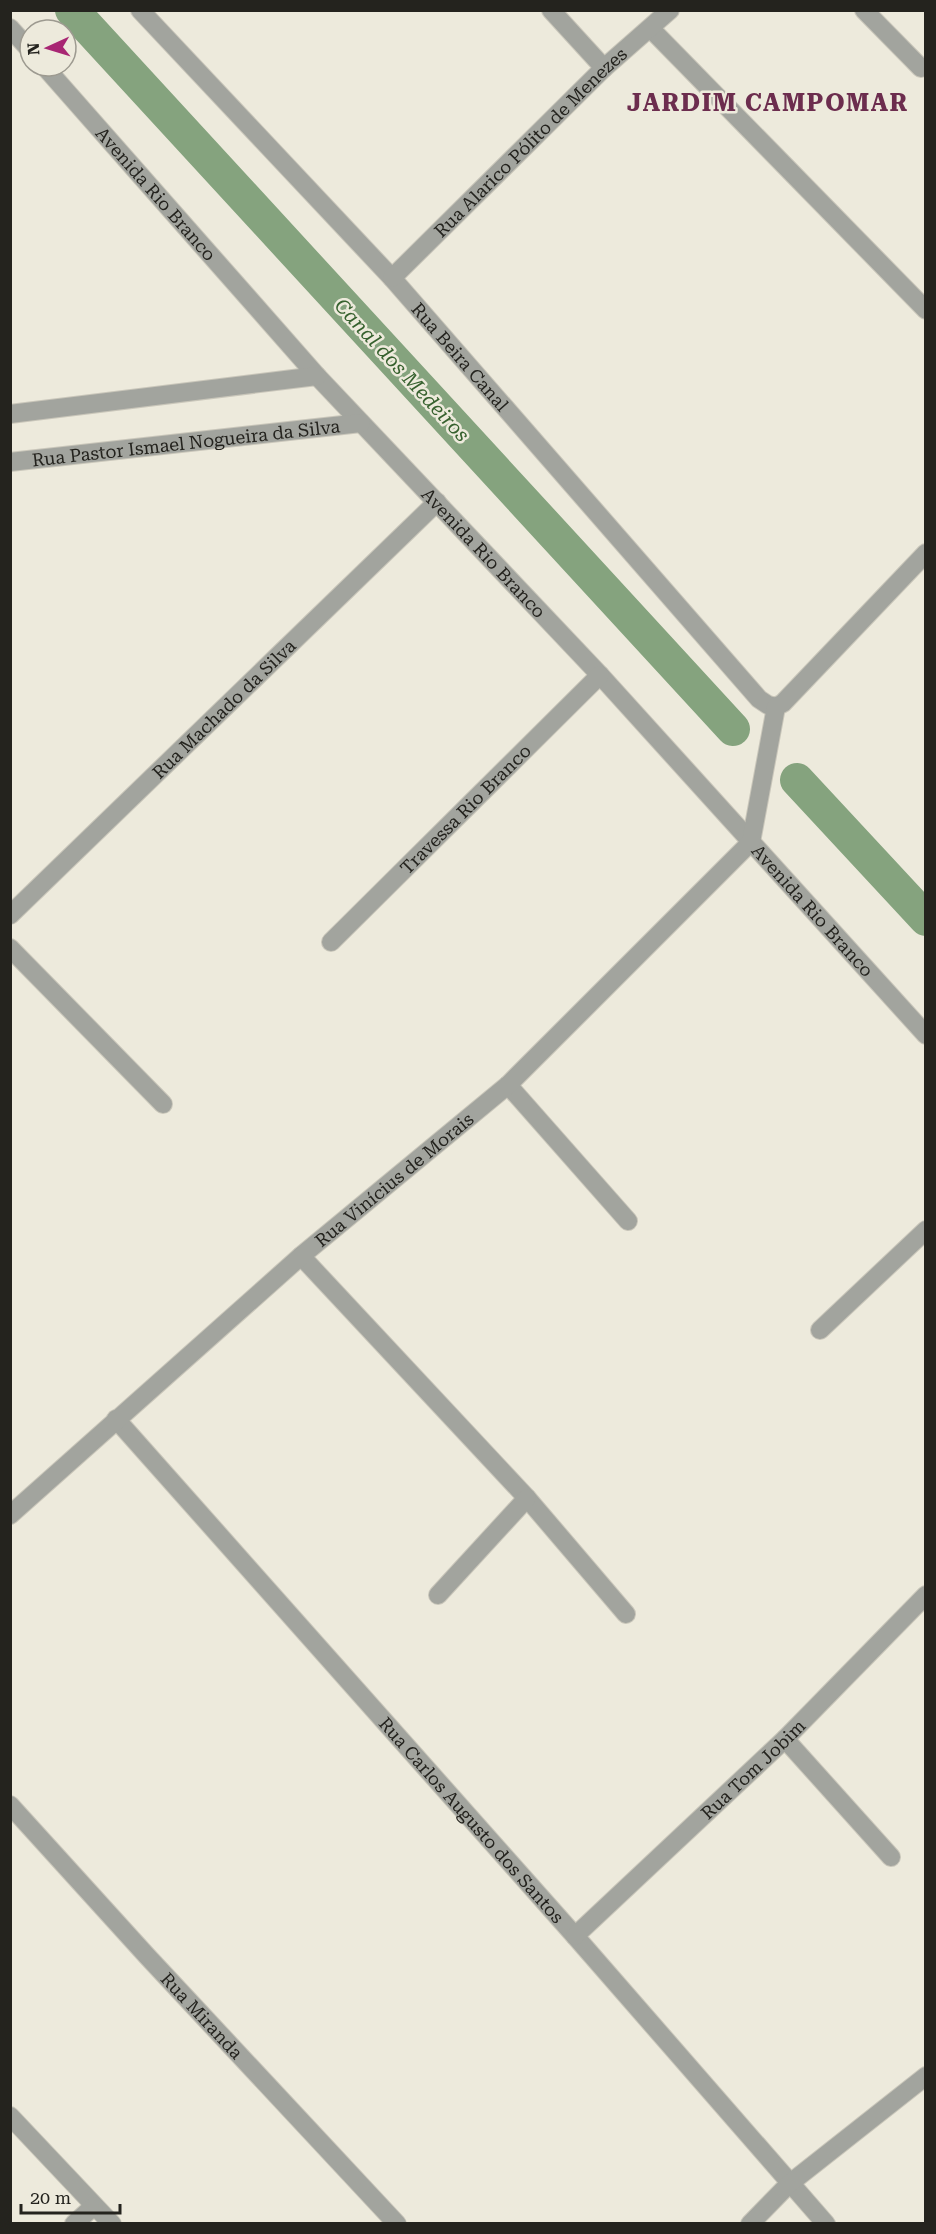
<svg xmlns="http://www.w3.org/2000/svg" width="936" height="2234" font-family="'Roboto Serif',serif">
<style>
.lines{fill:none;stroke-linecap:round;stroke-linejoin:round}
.canal{stroke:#85a37e;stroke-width:34}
.street-casing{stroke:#c9c6ba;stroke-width:20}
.street{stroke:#a2a49e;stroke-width:18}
.labels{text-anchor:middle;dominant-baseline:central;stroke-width:5;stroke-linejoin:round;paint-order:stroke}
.street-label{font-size:18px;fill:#24231e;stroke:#edeadc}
.water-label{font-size:20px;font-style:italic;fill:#36612e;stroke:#edeadc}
.district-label{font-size:24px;font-weight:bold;letter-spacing:1.5px;fill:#6c2d4e;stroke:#edeadc}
</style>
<rect width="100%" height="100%" fill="#edeadc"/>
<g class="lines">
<!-- canal -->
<g class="canal">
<path d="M 72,10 L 733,729"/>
<path d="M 797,780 L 926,919"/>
</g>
<defs>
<g id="street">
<path id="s1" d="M 140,10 L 392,278 L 759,699 L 768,705 L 776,707"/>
<path d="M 551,10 L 604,68"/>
<path d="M 864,10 L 921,68"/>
<path d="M 10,28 L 30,50"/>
<path d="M 651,29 L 926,310"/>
<path id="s2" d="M 44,66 L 317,376 L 600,675 L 926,1035"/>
<path id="s3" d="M 392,278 L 604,68 L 670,10"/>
<path d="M 10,414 L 317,376"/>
<path id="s4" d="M 10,462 L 361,423"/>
<path id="s5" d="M 10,915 L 437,502"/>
<path id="s6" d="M 331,942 L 600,675"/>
<path d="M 10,948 L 163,1104"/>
<path d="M 508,1085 L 628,1221"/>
<path d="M 301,1256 L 527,1498 L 626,1614"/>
<path d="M 820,1330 L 926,1230"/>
<path id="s7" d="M 116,1419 L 575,1936 L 826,2224"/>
<path id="s8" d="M 10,1515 L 301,1256 L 508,1085 L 751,842 L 776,707 L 783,703 L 926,553"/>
<path d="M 438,1595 L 527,1498"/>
<path d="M 785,1739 L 891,1857"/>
<path id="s9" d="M 10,1805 L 147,1956 L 397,2224"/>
<path id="s10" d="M 575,1936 L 785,1739 L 926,1595"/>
<path d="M 10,2116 L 112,2224"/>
<path d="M 74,2224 L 94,2206"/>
<path d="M 750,2224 L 789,2184 L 926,2076"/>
</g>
</defs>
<!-- street casing -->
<use href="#street" class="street-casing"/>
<!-- street -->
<use href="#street" class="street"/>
</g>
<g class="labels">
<!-- street labels -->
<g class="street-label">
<text stroke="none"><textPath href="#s3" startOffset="194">Rua Alarico Pólito de Menezes</textPath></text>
<text stroke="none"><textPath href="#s2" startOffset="170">Avenida Rio Branco</textPath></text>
<text stroke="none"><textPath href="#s1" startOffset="472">Rua Beira Canal</textPath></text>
<text stroke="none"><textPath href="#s4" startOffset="177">Rua Pastor Ismael Nogueira da Silva</textPath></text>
<text stroke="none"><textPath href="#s2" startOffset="656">Avenida Rio Branco</textPath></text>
<text stroke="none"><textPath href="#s5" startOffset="297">Rua Machado da Silva</textPath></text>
<text stroke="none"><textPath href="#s6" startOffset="189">Travessa Rio Branco</textPath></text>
<text stroke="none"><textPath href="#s2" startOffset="1142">Avenida Rio Branco</textPath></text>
<text stroke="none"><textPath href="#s8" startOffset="510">Rua Vinícius de Morais</textPath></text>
<text stroke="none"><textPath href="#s10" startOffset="244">Rua Tom Jobim</textPath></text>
<text stroke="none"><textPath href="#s7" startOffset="536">Rua Carlos Augusto dos Santos</textPath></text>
<text stroke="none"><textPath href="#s9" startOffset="285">Rua Miranda</textPath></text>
</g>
<!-- water labels -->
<g class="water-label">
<text transform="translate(402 370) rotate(47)">Canal dos Medeiros</text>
</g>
<!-- district labels -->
<g class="district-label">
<text x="768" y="103">JARDIM CAMPOMAR</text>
</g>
</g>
<!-- border -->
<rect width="936" height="2234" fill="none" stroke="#24231e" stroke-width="24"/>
<!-- north arrow -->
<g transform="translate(48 48) rotate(266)"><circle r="28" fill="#edeadc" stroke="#9d9a90" stroke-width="1.5"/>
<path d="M0-4.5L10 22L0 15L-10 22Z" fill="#a82673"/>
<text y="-9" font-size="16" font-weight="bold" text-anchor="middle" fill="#24231e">N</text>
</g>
<!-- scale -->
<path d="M21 2204v9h99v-9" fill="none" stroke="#24231e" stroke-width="3"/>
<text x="30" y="2204" font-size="18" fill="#24231e" stroke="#edeadc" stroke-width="4.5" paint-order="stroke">20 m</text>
</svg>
